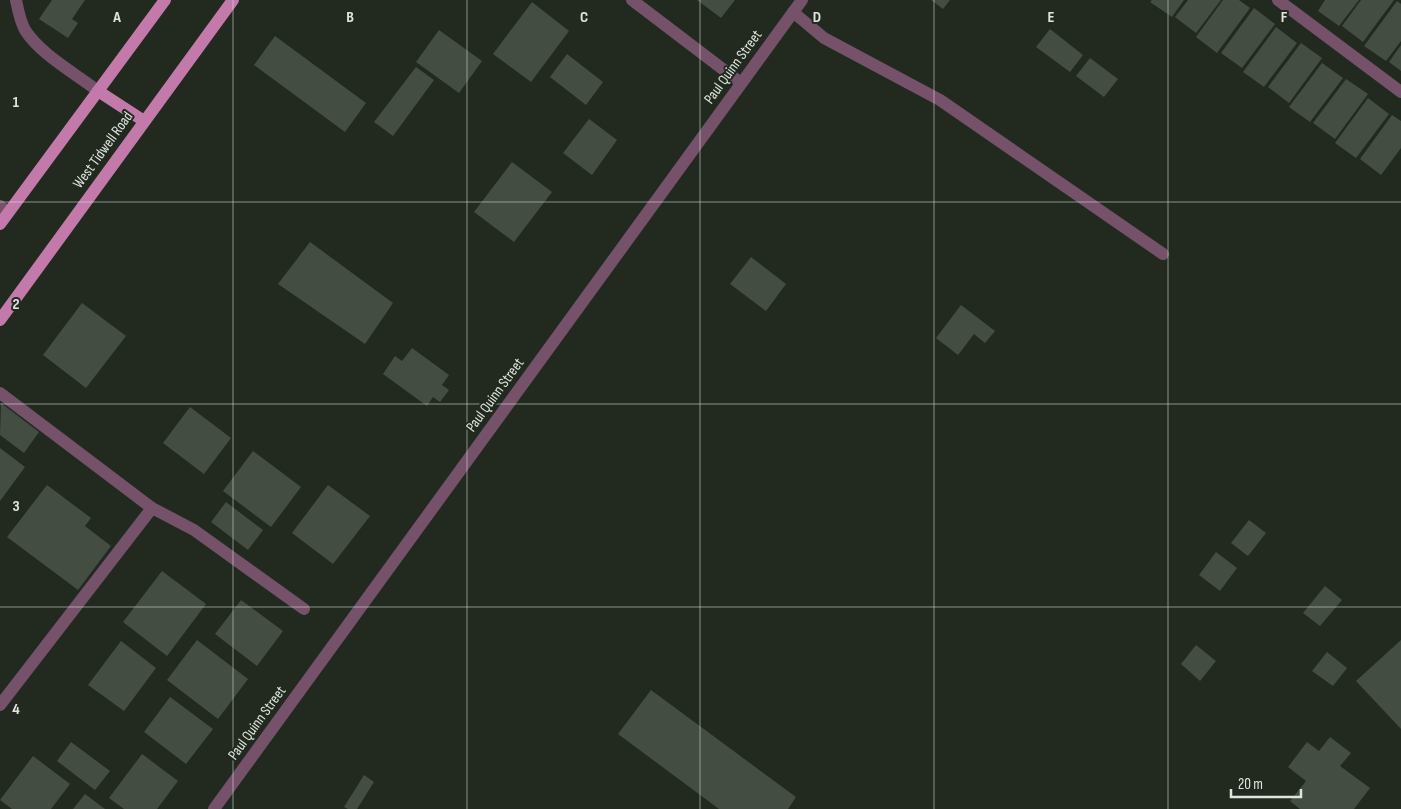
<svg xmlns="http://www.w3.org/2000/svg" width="1401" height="809" font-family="'Sofia Sans Condensed',sans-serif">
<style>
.building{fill:#434d42}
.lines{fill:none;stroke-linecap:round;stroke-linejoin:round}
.minor{stroke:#75526a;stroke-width:12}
.major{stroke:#c37aab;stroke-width:12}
.grid{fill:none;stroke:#dfe5de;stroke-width:1;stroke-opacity:0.55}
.labels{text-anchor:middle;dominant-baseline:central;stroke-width:4;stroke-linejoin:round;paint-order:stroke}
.street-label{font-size:15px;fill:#dfe5de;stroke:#222a20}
.grid-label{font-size:16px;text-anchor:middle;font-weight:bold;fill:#dfe5de;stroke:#222a20;stroke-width:4;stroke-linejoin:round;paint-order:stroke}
</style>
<rect width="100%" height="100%" fill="#222a20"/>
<!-- building -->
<g class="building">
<path d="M 52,0 L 85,0 L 72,19 L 78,23 L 68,38 L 39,19 Z"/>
<path d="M 697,0 L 735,0 L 721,18 Z"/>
<path d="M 931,0 L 950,0 L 943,9 Z"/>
<path d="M 1152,0 L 1184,0 L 1172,17 L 1150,2 Z"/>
<path d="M 1188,0 L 1221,0 L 1196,33 L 1175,17 Z"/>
<path d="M 1223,0 L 1239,0 L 1250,8 L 1217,53 L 1196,37 Z"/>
<path d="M 1325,0 L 1359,0 L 1339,26 L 1318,11 Z"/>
<path d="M 1361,0 L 1394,0 L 1363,42 L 1342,26 Z"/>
<path d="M 1397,1 L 1401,4 L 1401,41 L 1386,61 L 1364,46 Z"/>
<path d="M 532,2 L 569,31 L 531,82 L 493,54 Z"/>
<path d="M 1254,8 L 1275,24 L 1242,68 L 1221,53 Z"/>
<path d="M 1276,27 L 1297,43 L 1264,87 L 1243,72 Z"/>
<path d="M 1050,29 L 1083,55 L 1070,72 L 1036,47 Z"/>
<path d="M 439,30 L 482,61 L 459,93 L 416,62 Z"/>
<path d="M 275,36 L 366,103 L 345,132 L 254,65 Z"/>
<path d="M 1301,43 L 1322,58 L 1289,103 L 1268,87 Z"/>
<path d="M 1401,45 L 1401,71 L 1389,62 Z"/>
<path d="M 567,54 L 603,82 L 586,105 L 550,77 Z"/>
<path d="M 1090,58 L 1118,79 L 1104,97 L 1076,76 Z"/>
<path d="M 1322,63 L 1343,78 L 1310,122 L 1289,107 Z"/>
<path d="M 416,67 L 434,80 L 393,136 L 374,122 Z"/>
<path d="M 1346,79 L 1368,94 L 1335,139 L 1313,123 Z"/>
<path d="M 1368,98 L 1389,114 L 1356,158 L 1335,143 Z"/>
<path d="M 1392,115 L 1401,121 L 1401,148 L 1381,175 L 1360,159 Z"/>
<path d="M 589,119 L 617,140 L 592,175 L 563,153 Z"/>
<path d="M 512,162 L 552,192 L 514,242 L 474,212 Z"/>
<path d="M 310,242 L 393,303 L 365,344 L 278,284 Z"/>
<path d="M 751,257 L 786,284 L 766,311 L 730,284 Z"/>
<path d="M 82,303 L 126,336 L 86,388 L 43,355 Z"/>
<path d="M 961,305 L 995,331 L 985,343 L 974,334 L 958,355 L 936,338 Z"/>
<path d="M 412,348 L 449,375 L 442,385 L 449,390 L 440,402 L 433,397 L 427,406 L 383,374 L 395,356 L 402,361 Z"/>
<path d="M 1,403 L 39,432 L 24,453 L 0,435 Z"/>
<path d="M 190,407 L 231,438 L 204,474 L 163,443 Z"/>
<path d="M 0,448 L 25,467 L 0,501 Z"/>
<path d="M 253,451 L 301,487 L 271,527 L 223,491 Z"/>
<path d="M 47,485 L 91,518 L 85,526 L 111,546 L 78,590 L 7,537 Z"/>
<path d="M 328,485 L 370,516 L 333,564 L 292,533 Z"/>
<path d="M 226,502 L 263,530 L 248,550 L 211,522 Z"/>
<path d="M 1249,520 L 1266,533 L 1248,556 L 1231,543 Z"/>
<path d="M 1216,552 L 1237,568 L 1220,591 L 1199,575 Z"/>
<path d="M 162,571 L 206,604 L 167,656 L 123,622 Z"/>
<path d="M 1325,586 L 1342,600 L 1320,626 L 1303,613 Z"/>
<path d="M 241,600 L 283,631 L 257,666 L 215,634 Z"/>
<path d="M 197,640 L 248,679 L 218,719 L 167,680 Z"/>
<path d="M 1401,640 L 1401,729 L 1356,681 Z"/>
<path d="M 121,641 L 156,668 L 124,711 L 88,685 Z"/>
<path d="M 1196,645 L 1216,661 L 1200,681 L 1181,664 Z"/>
<path d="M 1327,652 L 1347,668 L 1333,686 L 1312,671 Z"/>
<path d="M 651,690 L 796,797 L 788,809 L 719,809 L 618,734 Z"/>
<path d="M 170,697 L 213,729 L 186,764 L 144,732 Z"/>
<path d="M 1330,737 L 1351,753 L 1340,766 L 1370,788 L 1354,809 L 1300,809 L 1290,801 L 1306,781 L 1288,767 L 1307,742 L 1319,751 Z"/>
<path d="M 71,742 L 110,771 L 95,790 L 57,761 Z"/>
<path d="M 142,754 L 178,781 L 157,809 L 124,809 L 109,798 Z"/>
<path d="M 33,756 L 70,784 L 51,809 L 12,809 L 0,800 Z"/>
<path d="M 364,775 L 374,782 L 357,809 L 348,809 L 344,807 Z"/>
<path d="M 85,794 L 105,809 L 73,809 Z"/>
</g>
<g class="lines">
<!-- minor -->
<g class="minor">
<path d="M 16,0 C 18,10 20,21 25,30 C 40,54 76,74 98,91"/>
<path d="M 632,0 L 741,83"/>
<path d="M 1278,0 L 1401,92"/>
<path d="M 793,12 L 824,38 L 940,100 L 1163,254"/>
<path d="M 0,206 L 8,212"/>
<path d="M 0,393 L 152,508 L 0,705"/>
<path d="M 152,508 L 194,530 L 304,609"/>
<path d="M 214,809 L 802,0"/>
</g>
<!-- major -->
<g class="major">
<path d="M 98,91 L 144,121"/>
<path d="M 0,224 L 165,0"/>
<path d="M 0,320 L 233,0"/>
</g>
</g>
<!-- grid -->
<path class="grid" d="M 233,0 L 233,809M 467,0 L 467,809M 700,0 L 700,809M 934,0 L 934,809M 1168,0 L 1168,809M 0,202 L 1401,202M 0,404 L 1401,404M 0,607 L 1401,607"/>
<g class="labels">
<!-- street labels -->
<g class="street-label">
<text transform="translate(733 67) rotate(-54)">Paul Quinn Street</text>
<text transform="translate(103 150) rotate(-54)">West Tidwell Road</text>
<text transform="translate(495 395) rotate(-54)">Paul Quinn Street</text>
<text transform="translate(257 723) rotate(-54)">Paul Quinn Street</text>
</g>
</g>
<g class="grid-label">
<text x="117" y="22">A</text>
<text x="350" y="22">B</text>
<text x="584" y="22">C</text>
<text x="817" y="22">D</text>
<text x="1051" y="22">E</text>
<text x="1284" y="22">F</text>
<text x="16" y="107">1</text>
<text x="16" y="309">2</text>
<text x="16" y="511">3</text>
<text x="16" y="714">4</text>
</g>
<!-- scale -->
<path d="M1231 789v8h70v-8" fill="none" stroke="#dfe5de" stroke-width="2.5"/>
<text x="1238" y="789" font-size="15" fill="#dfe5de" stroke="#222a20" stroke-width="4" paint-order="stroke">20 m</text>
</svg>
